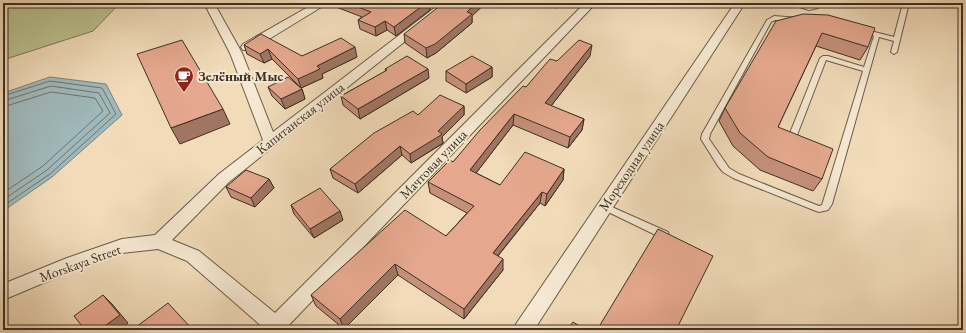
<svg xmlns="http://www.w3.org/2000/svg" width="966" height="333" font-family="'EB Garamond',serif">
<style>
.green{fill:#bac08f;stroke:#7c7858}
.water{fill:#9fb8ba;stroke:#78827d}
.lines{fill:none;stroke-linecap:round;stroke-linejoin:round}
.shore{stroke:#6e746e;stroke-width:1}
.service-casing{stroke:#6a5b48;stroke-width:2}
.minor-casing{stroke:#6a5b48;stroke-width:2}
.service{fill:#f6e8d2;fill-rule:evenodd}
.minor{fill:#f6e8d2;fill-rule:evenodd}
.wall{fill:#c5907a;stroke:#3d3022}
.shaded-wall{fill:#a07663;stroke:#3d3022}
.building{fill:#e5a88e;stroke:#3d3022}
.labels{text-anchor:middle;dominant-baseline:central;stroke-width:4;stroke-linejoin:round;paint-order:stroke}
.poi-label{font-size:14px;font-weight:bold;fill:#3d3022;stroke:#f6e8d2;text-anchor:start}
.street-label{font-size:14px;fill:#3d3022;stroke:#f6e8d2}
</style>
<rect width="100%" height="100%" fill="#f1dbb9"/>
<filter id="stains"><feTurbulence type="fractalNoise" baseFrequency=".005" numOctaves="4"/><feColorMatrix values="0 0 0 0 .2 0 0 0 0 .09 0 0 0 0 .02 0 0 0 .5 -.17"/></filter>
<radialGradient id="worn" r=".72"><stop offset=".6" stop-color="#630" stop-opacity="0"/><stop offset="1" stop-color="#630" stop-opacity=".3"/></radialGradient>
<!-- green -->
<path class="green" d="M 3,3 L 120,3 L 93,31 L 3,60 Z"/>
<!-- water -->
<path class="water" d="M 50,77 L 106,84 L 122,115 L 52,177 L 3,211 L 3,93 Z"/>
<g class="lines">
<!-- shore -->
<g class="shore">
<path d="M 3,96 L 50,81 L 102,88 L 116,114 L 50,174 L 3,206"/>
<path d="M 3,101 L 51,86 L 99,93 L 110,113 L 47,170 L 3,200"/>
<path d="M 3,107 L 51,92 L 95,98 L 103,111 L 43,166 L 3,193"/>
</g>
<defs>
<g id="service">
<path d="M 787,3 C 796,3 805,7 813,6 L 814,3 L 820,3 L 818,8 L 809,10 Z"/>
<path d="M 903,3 L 909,3 L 897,52 L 894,54 L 891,52 L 894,41 L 879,37 L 832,204 L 828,210 L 819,212 L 816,211 L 733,178 L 723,172 L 718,166 L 701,139 L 702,134 L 767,20 L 774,16 L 799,18 L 799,20 L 797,21 L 775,20 L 771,22 L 710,134 L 709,139 L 729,168 L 739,174 L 819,206 L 822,205 L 863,71 L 826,60 L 794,143 L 793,145 L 787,145 L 786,143 L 820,58 L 823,56 L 828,56 L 864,67 L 874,36 L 860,31 L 863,29 L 894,37 Z"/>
<path d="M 605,204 L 668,232 L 669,235 L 668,238 L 665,239 L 662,238 L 602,209 L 601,207 L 602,205 Z"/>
</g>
<g id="minor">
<path d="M 204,3 L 214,3 L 242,53 L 273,132 L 441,3 L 453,3 L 229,182 L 172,240 L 199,251 L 275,313 L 585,3 L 596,3 L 288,326 L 290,330 L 266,330 L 187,261 L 158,249 L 122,253 L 79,268 L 3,300 L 3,284 L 67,258 L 122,239 L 155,235 L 219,174 L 263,140 L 230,53 Z"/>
<path d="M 315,3 L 328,3 L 251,50 L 243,50 L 241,47 L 243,44 Z"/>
<path d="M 735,3 L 745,3 L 534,330 L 513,330 L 516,324 Z"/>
</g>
</defs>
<!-- service casing -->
<use href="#service" class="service-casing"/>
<!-- minor casing -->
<use href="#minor" class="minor-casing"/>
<!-- service -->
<use href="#service" class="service"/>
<!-- minor -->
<use href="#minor" class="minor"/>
</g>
<!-- wall -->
<g class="wall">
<path d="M 330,3 L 430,3 L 430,10 L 396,36 L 387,30 L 376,36 L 360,29 L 358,20 L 362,17 L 331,5 Z"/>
<path d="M 541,3 L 563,3 L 557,8 Z"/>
<path d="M 947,3 L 963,3 L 963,7 Z"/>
<path d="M 828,15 L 868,47 L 860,60 L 816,46 L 778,127 L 822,179 L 813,191 L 760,170 L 733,146 L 719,121 L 725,108 Z"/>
<path d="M 472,16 L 472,23 L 436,53 L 427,58 L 405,43 L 404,34 Z"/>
<path d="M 244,45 L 302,56 L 357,57 L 322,74 L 323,78 L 301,88 L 272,59 L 264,63 L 247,54 Z"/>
<path d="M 590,56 L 551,106 L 584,119 L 582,130 L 568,148 L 513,125 L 476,173 L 500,185 L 564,169 L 563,180 L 545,206 L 540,203 L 498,256 L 503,270 L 464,319 L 398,275 L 344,329 L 316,306 L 311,295 L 446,236 L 467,213 L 430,193 L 428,182 L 453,162 L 526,87 L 557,61 Z"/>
<path d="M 492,67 L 492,77 L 466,93 L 446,81 L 446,71 Z"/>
<path d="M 385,69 L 429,78 L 360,119 L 343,105 L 341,96 L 386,71 Z"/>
<path d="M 268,87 L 302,89 L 305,99 L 285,109 L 272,96 Z"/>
<path d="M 464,106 L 464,115 L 442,137 L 443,143 L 442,144 L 411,163 L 402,155 L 358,193 L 333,178 L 330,169 L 418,115 Z"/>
<path d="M 269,179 L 274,188 L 255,207 L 231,197 L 226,187 Z"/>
<path d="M 291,205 L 343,220 L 314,238 L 294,214 Z"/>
</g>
<!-- shaded-wall -->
<g class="shaded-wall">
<path d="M 426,3 L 430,3 L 430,10 L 396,36 L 394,27 Z"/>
<path d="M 476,3 L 486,3 L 472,16 L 472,23 L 436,53 L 427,58 L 426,48 Z"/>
<path d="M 558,3 L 563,3 L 557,8 Z"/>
<path d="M 385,21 L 387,30 L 376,36 L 375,27 Z"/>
<path d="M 592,45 L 590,56 L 544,115 L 545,103 Z"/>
<path d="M 355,47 L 357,57 L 322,74 L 323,78 L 301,88 L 298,79 L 317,66 Z"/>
<path d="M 268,49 L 272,59 L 264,63 L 260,54 Z"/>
<path d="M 492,67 L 492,77 L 466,93 L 466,84 Z"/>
<path d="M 428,69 L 429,78 L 360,119 L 358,109 Z"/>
<path d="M 302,89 L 305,99 L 285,109 L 281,99 Z"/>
<path d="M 464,106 L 464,115 L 442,137 L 443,143 L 411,163 L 410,154 Z"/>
<path d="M 223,109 L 230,124 L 180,144 L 171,128 Z"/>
<path d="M 514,114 L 513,125 L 470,181 L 470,170 Z"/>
<path d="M 584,119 L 582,130 L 568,148 L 570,137 Z"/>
<path d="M 400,146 L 402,155 L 358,193 L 355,184 Z"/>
<path d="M 564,169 L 563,180 L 545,206 L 547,194 Z"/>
<path d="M 269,179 L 274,188 L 255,207 L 251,198 Z"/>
<path d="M 542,192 L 540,203 L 492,263 L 493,253 Z"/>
<path d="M 340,211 L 343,220 L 314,238 L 310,229 Z"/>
<path d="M 503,259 L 503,270 L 464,319 L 464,309 Z"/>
<path d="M 395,264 L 398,275 L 344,329 L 340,319 Z"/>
<path d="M 103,295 L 112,304 L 128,323 L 120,330 L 99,330 Z"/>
</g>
<!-- building -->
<g class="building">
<path d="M 347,3 L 426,3 L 394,27 L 385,21 L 375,27 L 358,20 L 371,12 Z"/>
<path d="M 450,3 L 476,3 L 467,12 L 472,14 L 435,44 L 426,48 L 404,34 L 441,5 L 446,7 Z"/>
<path d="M 803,14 L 828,15 L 875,28 L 868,47 L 822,33 L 778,127 L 833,149 L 822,179 L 768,157 L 740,133 L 725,108 L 776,21 Z"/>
<path d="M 261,34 L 302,56 L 341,38 L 355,47 L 317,66 L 320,69 L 298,79 L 268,49 L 260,54 L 244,45 Z"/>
<path d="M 182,40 L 223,109 L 171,128 L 137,54 Z"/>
<path d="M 579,40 L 592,45 L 545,103 L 584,119 L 570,137 L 514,114 L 470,170 L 500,185 L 525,152 L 564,169 L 547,194 L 542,192 L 493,253 L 503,259 L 464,309 L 395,264 L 340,319 L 311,295 L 405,210 L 446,236 L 474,206 L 428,182 L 450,160 L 453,162 L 480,130 L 523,86 L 526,87 L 550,59 L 557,61 Z"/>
<path d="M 407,56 L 428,69 L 358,109 L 341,96 L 387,70 L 385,69 Z"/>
<path d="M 472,56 L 492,67 L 466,84 L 446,71 Z"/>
<path d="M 288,77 L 302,89 L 281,99 L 268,87 Z"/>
<path d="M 440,95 L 464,106 L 438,131 L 442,134 L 441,135 L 410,154 L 400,146 L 355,184 L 330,169 L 374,133 L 413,111 L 418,115 Z"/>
<path d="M 246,170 L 269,179 L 251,198 L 226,187 Z"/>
<path d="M 320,188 L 340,211 L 310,229 L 291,205 Z"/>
<path d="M 658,229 L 713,256 L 676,330 L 627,330 L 626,329 L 626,330 L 597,330 Z"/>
<path d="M 103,295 L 120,315 L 99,330 L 85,330 L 74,316 Z"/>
<path d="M 168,303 L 193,330 L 132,330 Z"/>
<path d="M 573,322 L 586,330 L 567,330 Z"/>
<path d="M 214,326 L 218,330 L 209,330 Z"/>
</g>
<!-- icons -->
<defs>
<symbol id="cafe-pin" viewBox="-11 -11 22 30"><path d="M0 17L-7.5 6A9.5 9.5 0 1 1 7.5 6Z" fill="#8f2418" stroke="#f6e8d2"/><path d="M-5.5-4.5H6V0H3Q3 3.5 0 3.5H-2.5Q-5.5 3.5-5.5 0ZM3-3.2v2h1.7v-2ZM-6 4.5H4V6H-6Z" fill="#fff"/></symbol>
</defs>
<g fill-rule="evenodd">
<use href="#cafe-pin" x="173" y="65" width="22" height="30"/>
</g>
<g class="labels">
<!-- poi labels -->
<g class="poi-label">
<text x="198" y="76">Зелёный Мыс</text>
</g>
<!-- street labels -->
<g class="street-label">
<text transform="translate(300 118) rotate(-38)">Капитанская улица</text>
<text transform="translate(433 164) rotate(-46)">Мачтовая улица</text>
<text transform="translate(631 166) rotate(-56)">Мореходная улица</text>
<text transform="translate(80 263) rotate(-20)">Morskaya Street</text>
</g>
</g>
<!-- margin -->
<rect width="966" height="333" fill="none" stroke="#f1dbb9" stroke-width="16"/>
<rect x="4" y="4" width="958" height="325" fill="none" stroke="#3d3022" stroke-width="2"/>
<rect x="8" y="8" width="950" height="317" fill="none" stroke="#3d3022"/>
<rect width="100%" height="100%" filter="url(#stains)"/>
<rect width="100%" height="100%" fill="url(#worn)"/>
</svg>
